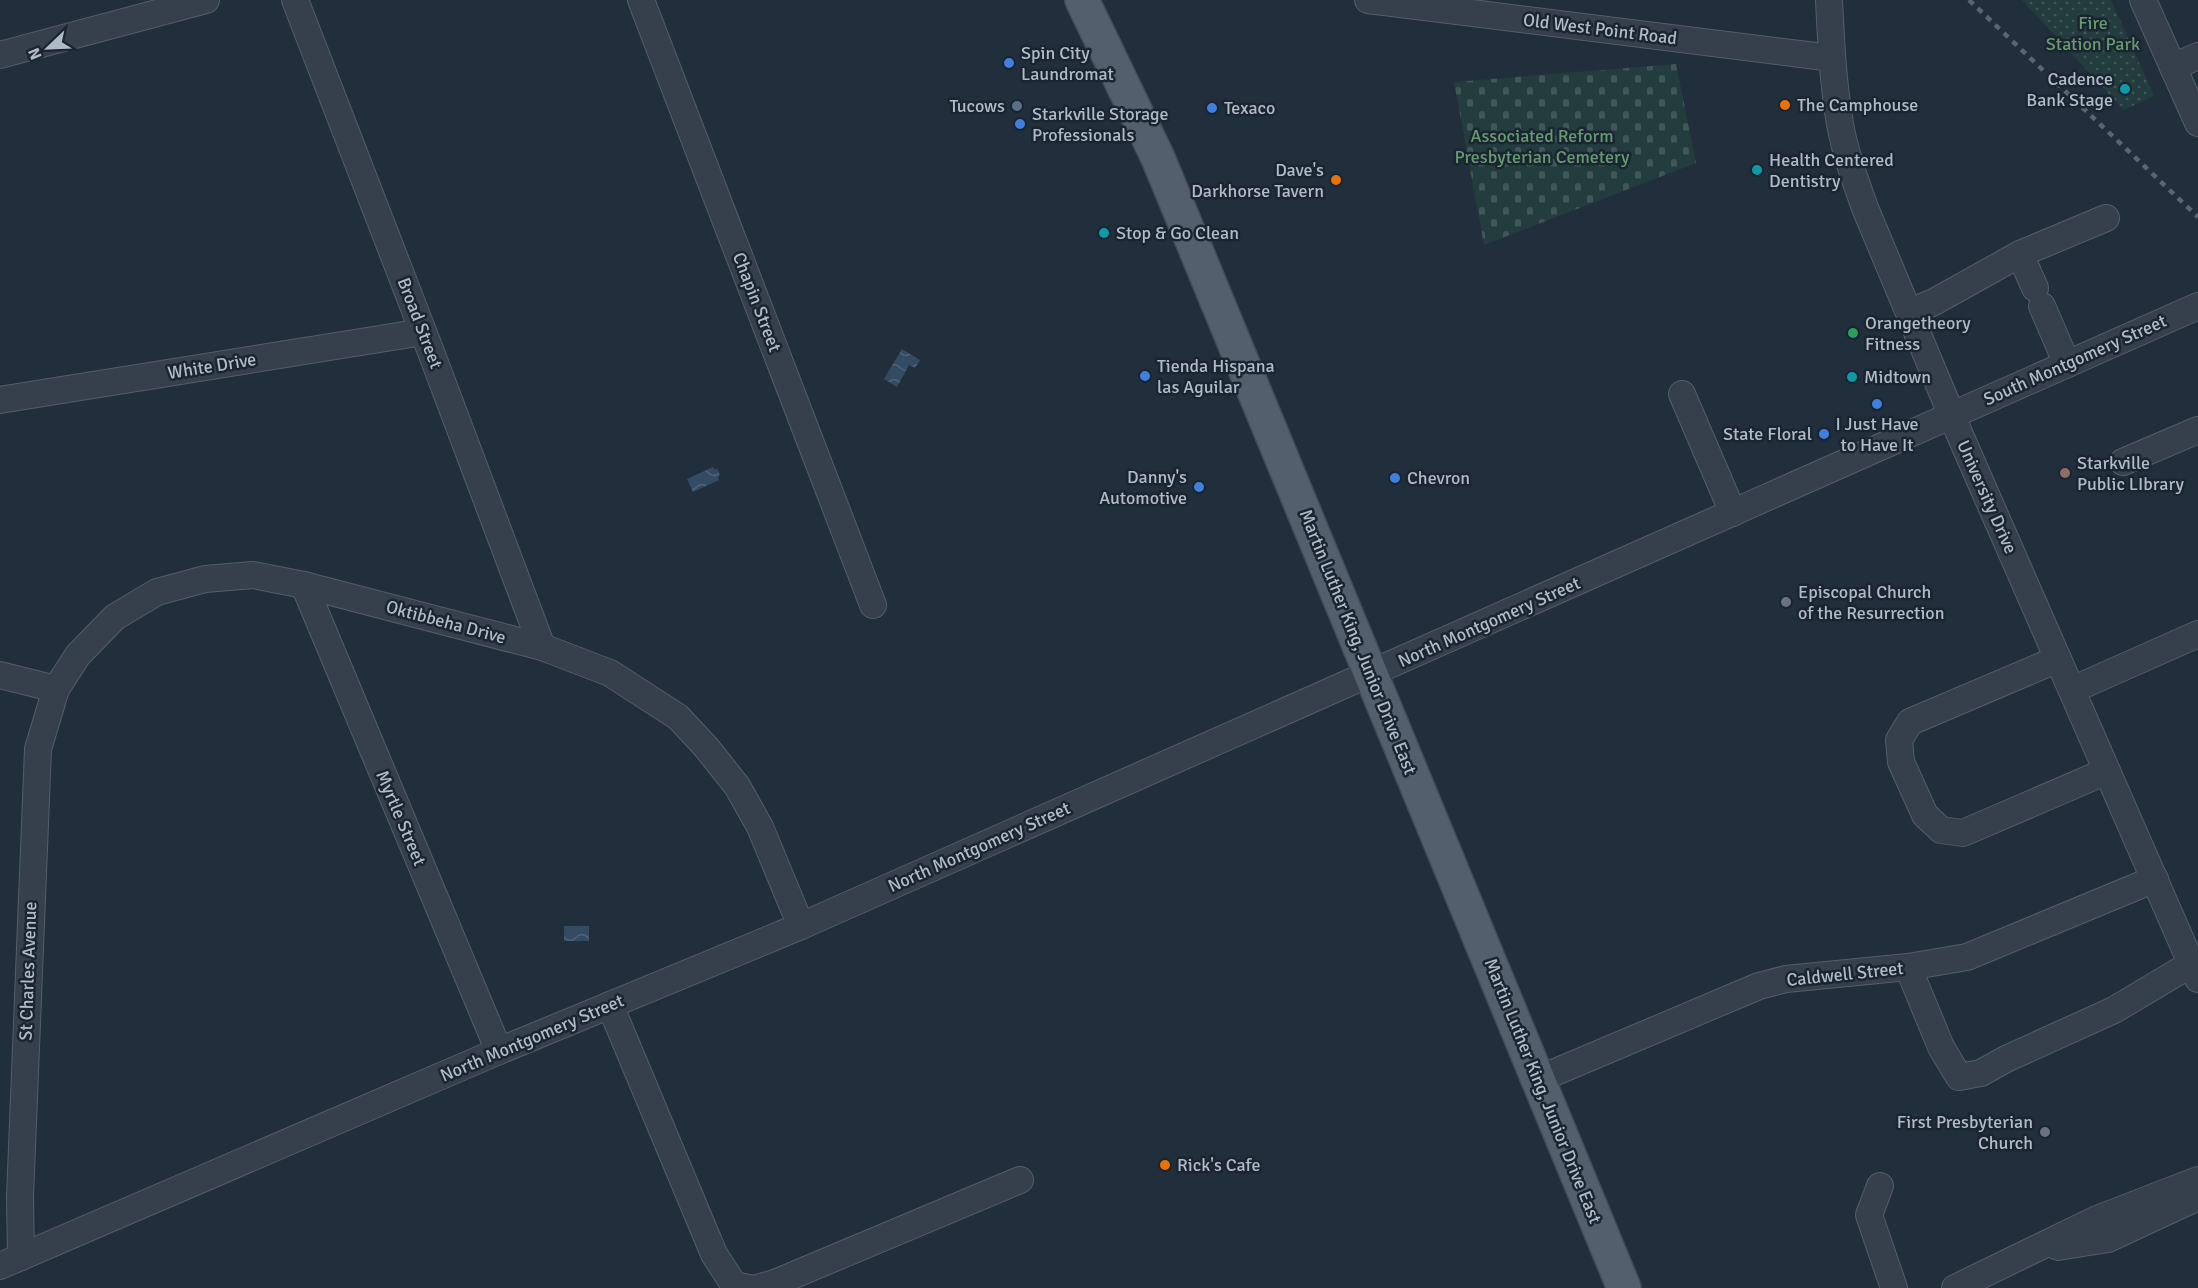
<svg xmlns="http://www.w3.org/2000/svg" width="2198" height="1288" font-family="Signika,sans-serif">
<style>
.cemetery{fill:url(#cemetery-stones)}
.park{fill:url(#park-dots)}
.water{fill:url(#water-waves)}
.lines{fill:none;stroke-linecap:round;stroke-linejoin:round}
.minor-casing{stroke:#535e6a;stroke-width:28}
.major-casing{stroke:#414c58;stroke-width:36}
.minor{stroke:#35404c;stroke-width:26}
.major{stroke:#535f6d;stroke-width:33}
.rail{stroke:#576574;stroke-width:4.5;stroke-dasharray:6 6;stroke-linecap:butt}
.shop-dot{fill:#3f7fe0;stroke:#1a2531;stroke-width:2}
.culture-dot{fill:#0f9aa8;stroke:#1a2531;stroke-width:2}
.food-dot{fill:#e8710a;stroke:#1a2531;stroke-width:2}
.service-dot{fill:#5c6f8a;stroke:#1a2531;stroke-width:2}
.leisure-dot{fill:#2e9e5b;stroke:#1a2531;stroke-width:2}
.education-dot{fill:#8d6e63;stroke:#1a2531;stroke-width:2}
.worship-dot{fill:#6b7280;stroke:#1a2531;stroke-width:2}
.labels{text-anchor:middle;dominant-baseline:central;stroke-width:5;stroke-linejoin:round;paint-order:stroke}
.park-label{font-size:18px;fill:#669a6f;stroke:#1a2531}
.street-label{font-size:18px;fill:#b0bbc8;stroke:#1a2531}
.poi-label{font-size:18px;fill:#b0bbc8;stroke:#1a2531;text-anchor:start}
</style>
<defs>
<pattern id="cemetery-stones" width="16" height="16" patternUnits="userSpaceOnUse" patternTransform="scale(1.5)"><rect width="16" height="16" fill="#233c3d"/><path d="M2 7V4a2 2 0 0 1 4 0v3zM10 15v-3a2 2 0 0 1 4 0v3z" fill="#405658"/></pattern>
<pattern id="park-dots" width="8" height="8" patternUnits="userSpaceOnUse" patternTransform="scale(1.5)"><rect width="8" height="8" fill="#233c3d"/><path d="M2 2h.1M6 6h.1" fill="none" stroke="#405658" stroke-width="1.8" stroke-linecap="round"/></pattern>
<pattern id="water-waves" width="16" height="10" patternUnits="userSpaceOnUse" patternTransform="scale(1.5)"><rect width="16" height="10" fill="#344b64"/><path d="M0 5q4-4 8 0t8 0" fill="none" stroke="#4f6379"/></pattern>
</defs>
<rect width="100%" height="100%" fill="#212f3c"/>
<!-- cemetery -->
<path class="cemetery" d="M 1676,64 L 1696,163 L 1484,245 L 1454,82 Z"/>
<!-- park -->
<path class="park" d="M 2022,0 L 2111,0 L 2154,96 L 2124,110 Z"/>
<!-- water -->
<g class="water">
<path d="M 902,349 L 920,360 L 915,368 L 909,365 L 897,387 L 884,379 Z"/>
<path d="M 713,467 L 715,470 L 717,468 L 720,475 L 718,477 L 719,480 L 693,492 L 687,479 Z"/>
<rect x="564" y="926" width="25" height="15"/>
</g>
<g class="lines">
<defs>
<g id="minor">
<path d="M 295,0 L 431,352 L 542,647"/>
<path d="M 641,0 L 873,605"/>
<path d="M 1368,0 L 1832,58"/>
<path d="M 1829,0 C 1831,41 1833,83 1840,124 C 1845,152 1855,180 1865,208 L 1960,435 L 2198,979"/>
<path d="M 2143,0 L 2198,123"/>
<path d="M 0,55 L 206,0"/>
<path d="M 2173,67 L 2198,56"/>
<path d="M 2020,254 L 2035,288"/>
<path d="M 2042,306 L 2067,364"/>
<path d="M 1910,312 L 1934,302 L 2020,254 L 2106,218"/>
<path d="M 1682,394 L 1733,513"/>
<path d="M 0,400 L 423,332"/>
<path d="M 2123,462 L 2198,430"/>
<path d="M 304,585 L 499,1051"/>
<path d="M 2058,659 L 1910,722 L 1899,740 L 1901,762 L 1925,815 L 1941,830 L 1963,833 L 2107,771"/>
<path d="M 0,675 L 56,689 L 78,655 L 115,617 L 157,592 L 205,579 L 253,575 L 304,585 L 542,647 L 610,673 L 678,717 L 706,747 L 737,786 L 760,827 L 801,926"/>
<path d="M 2072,690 L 2198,634"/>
<path d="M 1908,967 L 1941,1047 L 1959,1077 L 1981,1073 L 2006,1059 L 2114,1010 L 2191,964"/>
<path d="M 610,1005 L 714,1254 L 734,1285 L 749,1288"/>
<path d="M 1539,1079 L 1759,986 L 1786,979 L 1908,967 L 1967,957 L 2155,879"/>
<path d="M 1880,1186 L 1869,1215 L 1894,1288"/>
<path d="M 2058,1247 L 2108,1239 L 2198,1197"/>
<path d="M 21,1257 L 20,1197 L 38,749 L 56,689"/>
<path d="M 0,1266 L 499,1051 L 801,926 L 2198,306"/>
<path d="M 757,1288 L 775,1283 L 1020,1180"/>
<path d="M 1955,1288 L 2097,1219 L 2198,1180"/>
</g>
<path id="major" d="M 1082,0 L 1158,158 L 1624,1288"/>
</defs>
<!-- minor casing -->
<use href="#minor" class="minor-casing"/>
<!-- major casing -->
<use href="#major" class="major-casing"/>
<!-- minor -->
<use href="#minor" class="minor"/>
<!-- major -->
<use href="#major" class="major"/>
<!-- rail -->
<path class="rail" d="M 1969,0 L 2198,217"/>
</g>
<!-- markers -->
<g class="shop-dot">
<circle cx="1009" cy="63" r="6"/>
<circle cx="1212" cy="108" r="6"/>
<circle cx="1020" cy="124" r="6"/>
<circle cx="1145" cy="376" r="6"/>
<circle cx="1877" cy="404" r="6"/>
<circle cx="1824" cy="434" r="6"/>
<circle cx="1395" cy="478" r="6"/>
<circle cx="1199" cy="487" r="6"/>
</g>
<g class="culture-dot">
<circle cx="2125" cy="89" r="6"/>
<circle cx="1757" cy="170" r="6"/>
<circle cx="1104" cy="233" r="6"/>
<circle cx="1852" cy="377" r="6"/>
</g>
<g class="food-dot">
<circle cx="1785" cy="105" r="6"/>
<circle cx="1336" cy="180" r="6"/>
<circle cx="1165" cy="1165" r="6"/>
</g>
<circle class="service-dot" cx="1017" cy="106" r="6"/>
<circle class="leisure-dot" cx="1853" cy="333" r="6"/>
<circle class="education-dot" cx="2065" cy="473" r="6"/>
<g class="worship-dot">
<circle cx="1786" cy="602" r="6"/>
<circle cx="2045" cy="1132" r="6"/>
</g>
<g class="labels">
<!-- park labels -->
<g class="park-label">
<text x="2093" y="23">Fire<tspan x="2093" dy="21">Station Park</tspan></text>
<text x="1542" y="136">Associated Reform<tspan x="1542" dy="21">Presbyterian Cemetery</tspan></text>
</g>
<!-- street labels -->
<g class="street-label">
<text transform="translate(1600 29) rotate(7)">Old West Point Road</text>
<text transform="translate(757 302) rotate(69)">Chapin Street</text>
<text transform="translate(420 323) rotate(69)">Broad Street</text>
<text transform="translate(2075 360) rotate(-24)">South Montgomery Street</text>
<text transform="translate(212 366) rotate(-9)">White Drive</text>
<text transform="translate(1987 497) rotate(66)">University Drive</text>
<text transform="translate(446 622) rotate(15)">Oktibbeha Drive</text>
<text transform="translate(1489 622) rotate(-24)">North Montgomery Street</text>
<text transform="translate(1358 642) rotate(68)">Martin Luther King, Junior Drive East</text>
<text transform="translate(401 818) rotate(67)">Myrtle Street</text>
<text transform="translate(979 847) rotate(-24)">North Montgomery Street</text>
<text transform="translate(28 971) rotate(-88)">St Charles Avenue</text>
<text transform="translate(1845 974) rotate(-6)">Caldwell Street</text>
<text transform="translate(532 1038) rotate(-23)">North Montgomery Street</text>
<text transform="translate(1543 1091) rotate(68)">Martin Luther King, Junior Drive East</text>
</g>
<!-- poi labels -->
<g class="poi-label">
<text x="1021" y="53">Spin City<tspan x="1021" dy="21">Laundromat</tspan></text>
<text x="2113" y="79" text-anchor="end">Cadence<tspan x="2113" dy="21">Bank Stage</tspan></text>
<text x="1797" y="105">The Camphouse</text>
<text x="1005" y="106" text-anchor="end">Tucows</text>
<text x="1224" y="108">Texaco</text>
<text x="1032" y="114">Starkville Storage<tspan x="1032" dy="21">Professionals</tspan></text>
<text x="1769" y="160">Health Centered<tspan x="1769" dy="21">Dentistry</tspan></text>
<text x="1324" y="170" text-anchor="end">Dave's<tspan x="1324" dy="21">Darkhorse Tavern</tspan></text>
<text x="1116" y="233">Stop &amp; Go Clean</text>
<text x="1865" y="323">Orangetheory<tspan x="1865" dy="21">Fitness</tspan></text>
<text x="1157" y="366">Tienda Hispana<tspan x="1157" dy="21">las Aguilar</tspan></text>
<text x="1864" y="377">Midtown</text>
<text x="1877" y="424" text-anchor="middle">I Just Have<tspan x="1877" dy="21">to Have It</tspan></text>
<text x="1812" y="434" text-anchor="end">State Floral</text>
<text x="2077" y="463">Starkville<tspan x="2077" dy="21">Public LIbrary</tspan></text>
<text x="1187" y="477" text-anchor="end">Danny's<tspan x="1187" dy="21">Automotive</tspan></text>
<text x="1407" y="478">Chevron</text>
<text x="1798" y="592">Episcopal Church<tspan x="1798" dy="21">of the Resurrection</tspan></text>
<text x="2033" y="1122" text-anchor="end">First Presbyterian<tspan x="2033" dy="21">Church</tspan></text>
<text x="1177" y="1165">Rick's Cafe</text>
</g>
</g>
<!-- north arrow -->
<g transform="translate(48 48) rotate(247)" stroke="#1a2531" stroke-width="4.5" paint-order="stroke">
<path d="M0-4.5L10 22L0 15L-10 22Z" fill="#b0bbc8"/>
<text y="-9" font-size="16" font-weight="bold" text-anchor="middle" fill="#b0bbc8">N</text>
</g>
</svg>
